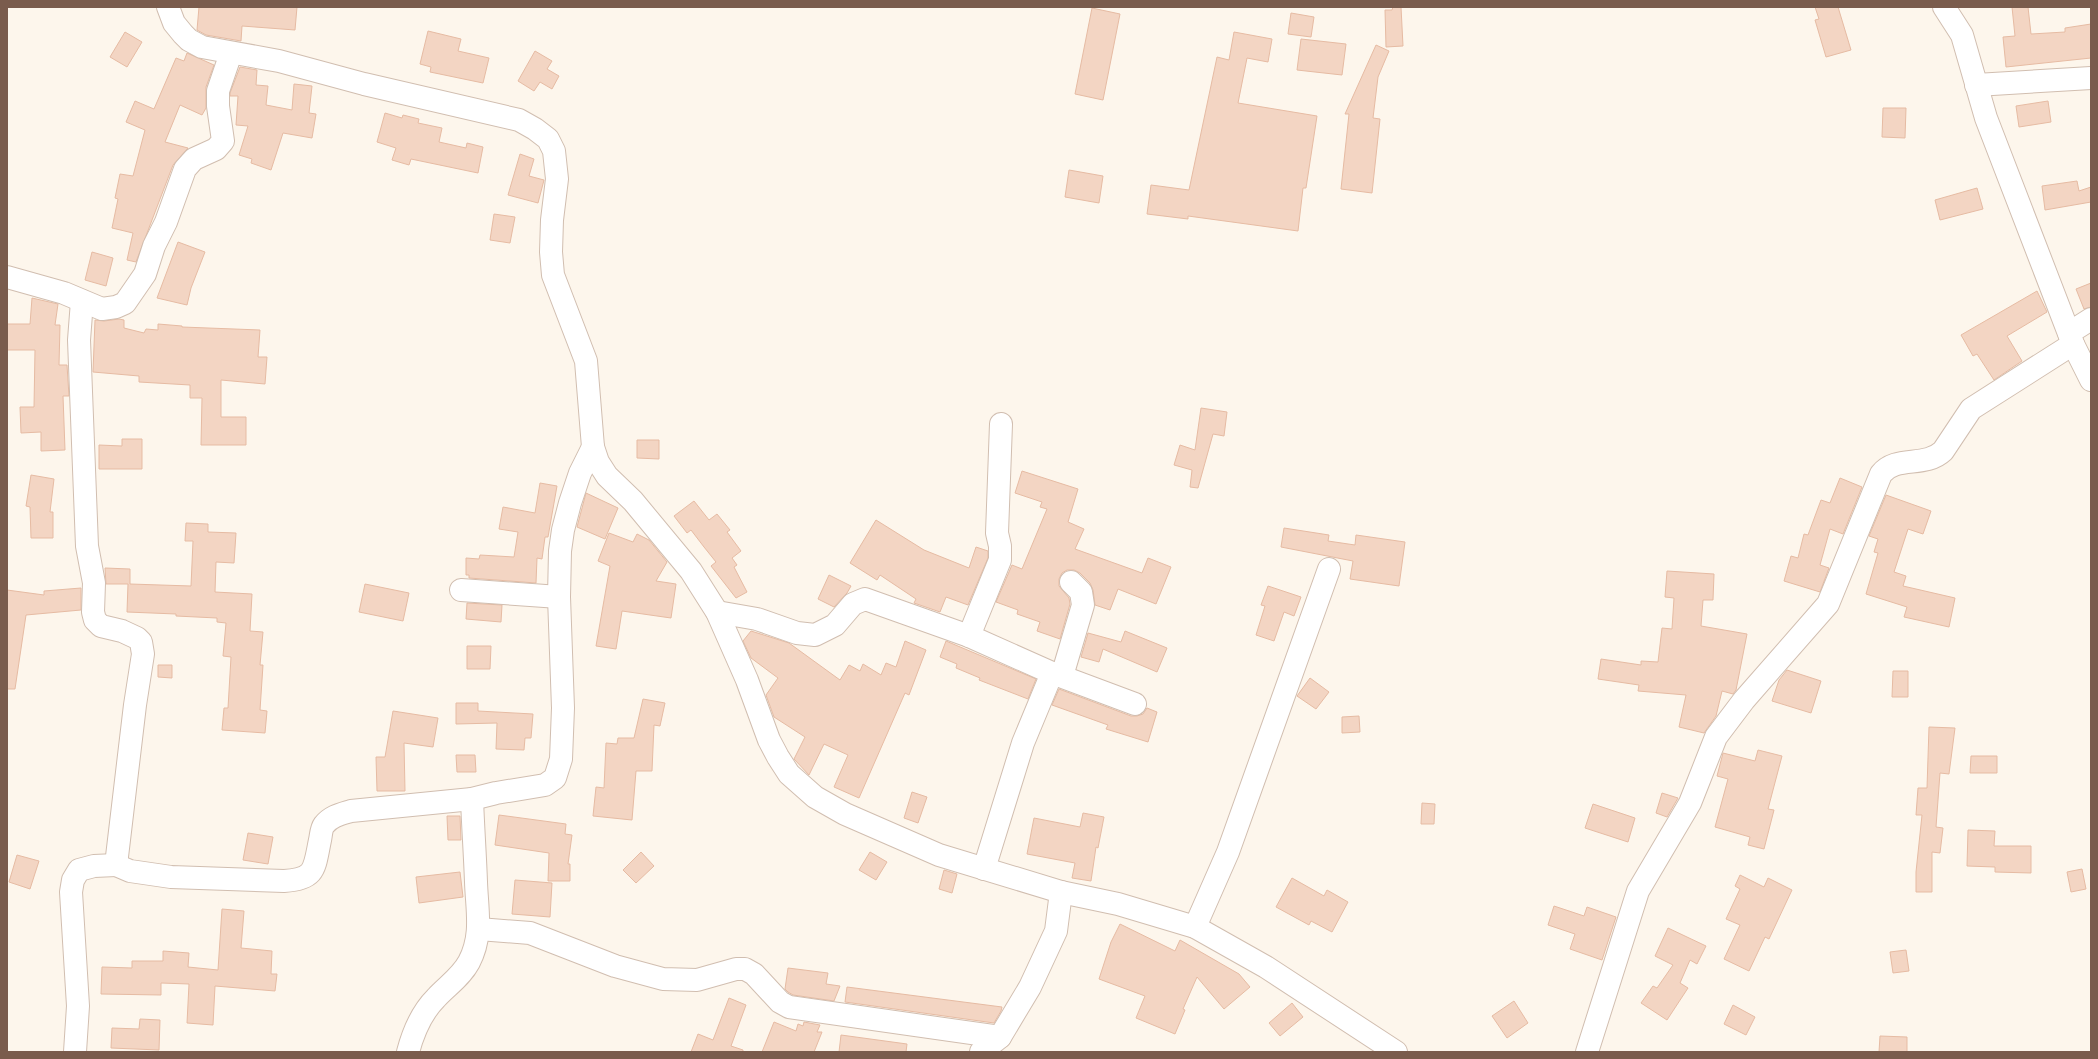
<svg xmlns="http://www.w3.org/2000/svg" width="2098" height="1059" font-family="'Nunito Sans',sans-serif">
<style>
.building{fill:#f3d5c3;stroke:#e6bba3}
.lines{fill:none;stroke-linecap:round;stroke-linejoin:round}
.minor-casing{stroke:#d1beb0;stroke-width:24}
.minor{stroke:#fff;stroke-width:22}
</style>
<rect width="100%" height="100%" fill="#fdf6ec"/>
<!-- building -->
<g class="building">
<path d="M 199,7 L 297,7 L 295,30 L 242,26 L 241,41 L 206,35 L 197,30 Z"/>
<path d="M 1393,7 L 1401,7 L 1403,46 L 1386,47 L 1385,10 L 1392,10 Z"/>
<path d="M 1815,7 L 1838,7 L 1851,50 L 1826,57 L 1815,20 L 1819,19 Z"/>
<path d="M 2012,7 L 2028,7 L 2031,34 L 2065,32 L 2065,28 L 2091,24 L 2091,58 L 2006,67 L 2003,37 L 2015,36 Z"/>
<path d="M 1092,8 L 1120,14 L 1103,100 L 1075,94 Z"/>
<path d="M 1291,13 L 1314,17 L 1311,37 L 1288,34 Z"/>
<path d="M 428,31 L 461,39 L 458,51 L 489,58 L 483,83 L 430,72 L 431,67 L 420,64 Z"/>
<path d="M 125,32 L 142,42 L 127,67 L 110,57 Z"/>
<path d="M 1234,32 L 1272,39 L 1268,62 L 1247,58 L 1238,103 L 1317,116 L 1306,188 L 1303,188 L 1298,231 L 1188,216 L 1188,219 L 1147,214 L 1151,185 L 1189,190 L 1217,57 L 1229,60 Z"/>
<path d="M 1301,39 L 1346,44 L 1342,75 L 1297,70 Z"/>
<path d="M 1376,45 L 1389,51 L 1378,77 L 1373,118 L 1380,119 L 1372,193 L 1341,189 L 1349,114 L 1345,114 Z"/>
<path d="M 535,51 L 552,61 L 547,69 L 559,76 L 552,89 L 540,82 L 534,91 L 518,81 Z"/>
<path d="M 187,53 L 214,65 L 206,87 L 206,108 L 202,115 L 180,105 L 165,142 L 188,148 L 173,165 L 136,262 L 127,260 L 133,233 L 112,228 L 118,199 L 115,198 L 120,174 L 133,176 L 145,130 L 126,122 L 135,101 L 154,109 L 176,58 L 184,61 Z"/>
<path d="M 240,67 L 257,70 L 256,85 L 268,86 L 266,105 L 292,110 L 294,84 L 312,86 L 309,113 L 316,114 L 312,138 L 283,133 L 271,170 L 251,163 L 252,159 L 239,155 L 248,126 L 236,125 L 238,96 L 230,96 L 230,93 Z"/>
<path d="M 2048,101 L 2051,122 L 2019,127 L 2016,106 Z"/>
<path d="M 1883,108 L 1906,108 L 1905,138 L 1882,137 Z"/>
<path d="M 385,113 L 402,118 L 403,115 L 419,119 L 418,123 L 442,128 L 439,142 L 466,148 L 467,143 L 483,147 L 478,173 L 411,159 L 409,165 L 392,160 L 396,148 L 377,142 Z"/>
<path d="M 520,154 L 534,159 L 529,176 L 544,180 L 538,203 L 508,195 Z"/>
<path d="M 1069,170 L 1103,176 L 1099,203 L 1065,197 Z"/>
<path d="M 2077,181 L 2079,191 L 2091,187 L 2091,202 L 2045,210 L 2042,186 Z"/>
<path d="M 1977,188 L 1983,209 L 1940,220 L 1935,200 Z"/>
<path d="M 494,214 L 515,217 L 510,243 L 490,240 Z"/>
<path d="M 178,242 L 205,252 L 191,288 L 187,305 L 157,298 Z"/>
<path d="M 92,252 L 113,258 L 106,286 L 85,280 Z"/>
<path d="M 2091,283 L 2091,307 L 2084,309 L 2076,289 Z"/>
<path d="M 2037,291 L 2047,312 L 2007,336 L 2022,361 L 1994,380 L 1977,354 L 1973,356 L 1961,335 Z"/>
<path d="M 32,298 L 58,304 L 55,325 L 60,325 L 59,365 L 67,365 L 69,396 L 63,396 L 65,450 L 41,451 L 41,432 L 21,433 L 20,407 L 34,407 L 35,350 L 7,350 L 7,324 L 30,324 Z"/>
<path d="M 119,319 L 124,320 L 124,328 L 144,333 L 146,329 L 158,330 L 158,324 L 182,326 L 182,327 L 260,330 L 258,357 L 267,357 L 265,384 L 221,380 L 221,417 L 246,417 L 246,445 L 201,445 L 202,398 L 190,398 L 190,385 L 139,382 L 139,376 L 93,372 L 95,320 L 104,321 Z"/>
<path d="M 1201,408 L 1227,412 L 1224,436 L 1213,434 L 1198,488 L 1190,487 L 1192,470 L 1174,465 L 1180,445 L 1195,450 Z"/>
<path d="M 122,439 L 142,439 L 142,469 L 99,469 L 99,445 L 122,446 Z"/>
<path d="M 637,440 L 659,440 L 659,459 L 637,458 Z"/>
<path d="M 1022,471 L 1078,489 L 1068,522 L 1084,529 L 1075,549 L 1142,573 L 1148,558 L 1171,567 L 1156,604 L 1118,589 L 1110,610 L 1095,605 L 1093,590 L 1090,583 L 1080,573 L 1074,570 L 1067,570 L 1062,573 L 1059,579 L 1059,586 L 1069,598 L 1070,604 L 1060,639 L 1037,631 L 1040,622 L 1017,614 L 1018,610 L 996,602 L 1012,565 L 1022,569 L 1047,509 L 1040,507 L 1042,502 L 1015,493 Z"/>
<path d="M 31,475 L 54,479 L 50,512 L 53,512 L 53,538 L 31,538 L 30,507 L 26,506 Z"/>
<path d="M 1840,478 L 1862,487 L 1843,534 L 1830,529 L 1820,565 L 1829,568 L 1820,592 L 1784,581 L 1791,556 L 1798,558 L 1804,534 L 1808,535 L 1821,500 L 1830,503 Z"/>
<path d="M 540,483 L 557,486 L 548,537 L 545,537 L 542,559 L 537,558 L 536,583 L 469,578 L 469,575 L 466,575 L 466,558 L 479,559 L 480,555 L 514,557 L 518,532 L 499,529 L 503,507 L 535,513 Z"/>
<path d="M 586,493 L 618,508 L 605,539 L 577,527 Z"/>
<path d="M 1886,495 L 1931,511 L 1923,534 L 1908,529 L 1894,572 L 1906,576 L 1903,586 L 1955,598 L 1949,627 L 1904,617 L 1907,607 L 1866,594 L 1878,553 L 1874,552 L 1878,539 L 1869,536 Z"/>
<path d="M 694,501 L 709,520 L 717,514 L 730,530 L 727,532 L 741,551 L 732,558 L 737,565 L 734,567 L 747,592 L 736,598 L 711,566 L 716,562 L 704,547 L 691,530 L 687,533 L 674,516 Z"/>
<path d="M 876,520 L 924,550 L 969,568 L 976,547 L 988,551 L 988,558 L 968,605 L 946,597 L 940,612 L 914,603 L 916,599 L 880,575 L 877,580 L 850,563 Z"/>
<path d="M 186,523 L 208,524 L 208,532 L 236,533 L 234,563 L 216,562 L 215,592 L 252,594 L 250,631 L 263,632 L 260,665 L 263,665 L 260,710 L 267,711 L 265,733 L 222,730 L 224,708 L 228,708 L 231,657 L 223,656 L 226,623 L 217,622 L 217,618 L 176,616 L 176,614 L 127,612 L 128,584 L 106,584 L 105,568 L 130,569 L 130,584 L 191,586 L 193,541 L 185,541 Z"/>
<path d="M 1284,528 L 1329,535 L 1328,541 L 1355,545 L 1356,535 L 1405,542 L 1399,586 L 1350,579 L 1353,561 L 1281,547 Z"/>
<path d="M 609,533 L 633,542 L 637,534 L 649,540 L 667,562 L 656,581 L 676,584 L 671,618 L 622,611 L 616,649 L 596,646 L 610,566 L 598,561 Z"/>
<path d="M 1667,571 L 1714,574 L 1713,600 L 1703,600 L 1701,626 L 1747,634 L 1736,690 L 1733,694 L 1722,691 L 1716,716 L 1704,733 L 1679,727 L 1686,695 L 1638,691 L 1639,685 L 1598,679 L 1601,659 L 1641,665 L 1641,661 L 1658,662 L 1662,628 L 1672,629 L 1674,598 L 1665,597 Z"/>
<path d="M 829,575 L 851,586 L 847,593 L 834,607 L 818,599 Z"/>
<path d="M 365,584 L 409,593 L 403,621 L 359,612 Z"/>
<path d="M 1268,586 L 1301,597 L 1294,616 L 1284,612 L 1274,641 L 1256,635 L 1265,606 L 1261,605 Z"/>
<path d="M 81,588 L 81,610 L 26,615 L 15,689 L 7,689 L 7,590 L 44,595 L 44,591 Z"/>
<path d="M 467,603 L 502,605 L 501,622 L 466,619 Z"/>
<path d="M 751,631 L 789,643 L 840,680 L 849,665 L 860,671 L 863,664 L 881,675 L 886,663 L 896,667 L 905,641 L 926,650 L 909,695 L 905,693 L 859,798 L 834,787 L 848,755 L 824,744 L 809,775 L 794,759 L 805,737 L 774,717 L 766,695 L 778,678 L 751,658 L 743,641 Z"/>
<path d="M 1125,631 L 1167,648 L 1157,672 L 1103,649 L 1099,662 L 1081,657 L 1088,633 L 1121,642 Z"/>
<path d="M 946,641 L 1036,679 L 1028,699 L 979,680 L 980,678 L 956,668 L 957,664 L 940,657 Z"/>
<path d="M 467,646 L 491,646 L 490,669 L 467,669 Z"/>
<path d="M 158,665 L 172,665 L 172,678 L 158,677 Z"/>
<path d="M 1787,670 L 1821,681 L 1811,713 L 1772,701 L 1779,680 Z"/>
<path d="M 1893,671 L 1908,671 L 1908,697 L 1892,697 Z"/>
<path d="M 1310,678 L 1329,692 L 1316,709 L 1297,696 Z"/>
<path d="M 1059,689 L 1131,716 L 1137,716 L 1143,714 L 1147,708 L 1157,712 L 1148,742 L 1106,729 L 1108,725 L 1052,705 Z"/>
<path d="M 643,699 L 665,703 L 660,726 L 654,725 L 652,771 L 636,771 L 632,820 L 593,816 L 596,787 L 604,788 L 606,743 L 617,744 L 618,738 L 634,738 Z"/>
<path d="M 456,703 L 478,703 L 478,711 L 533,714 L 531,738 L 525,738 L 524,750 L 496,749 L 497,723 L 456,724 Z"/>
<path d="M 393,711 L 438,718 L 433,747 L 404,743 L 405,791 L 377,791 L 376,757 L 385,757 Z"/>
<path d="M 1359,716 L 1360,732 L 1342,733 L 1342,717 Z"/>
<path d="M 1929,727 L 1955,728 L 1949,774 L 1940,773 L 1936,827 L 1943,828 L 1940,853 L 1932,852 L 1932,892 L 1916,892 L 1916,872 L 1922,815 L 1916,815 L 1918,788 L 1927,788 Z"/>
<path d="M 1758,750 L 1782,756 L 1768,809 L 1774,810 L 1764,849 L 1748,845 L 1750,837 L 1715,827 L 1728,779 L 1717,776 L 1723,753 L 1755,761 Z"/>
<path d="M 456,755 L 475,755 L 476,772 L 457,772 Z"/>
<path d="M 1971,756 L 1997,756 L 1997,773 L 1970,773 Z"/>
<path d="M 912,792 L 927,797 L 918,823 L 904,818 Z"/>
<path d="M 1662,793 L 1678,798 L 1667,817 L 1656,813 Z"/>
<path d="M 1422,803 L 1435,804 L 1434,824 L 1421,824 Z"/>
<path d="M 1593,804 L 1635,818 L 1628,842 L 1585,828 Z"/>
<path d="M 1083,813 L 1104,817 L 1098,848 L 1096,847 L 1091,881 L 1072,878 L 1075,863 L 1027,854 L 1034,818 L 1080,827 Z"/>
<path d="M 499,815 L 566,824 L 565,834 L 572,835 L 568,864 L 570,864 L 570,881 L 548,881 L 549,853 L 495,845 Z"/>
<path d="M 447,816 L 460,816 L 461,840 L 448,840 Z"/>
<path d="M 1968,830 L 1995,831 L 1994,846 L 2031,846 L 2031,873 L 1995,872 L 1995,867 L 1967,866 Z"/>
<path d="M 248,833 L 273,837 L 268,864 L 243,860 Z"/>
<path d="M 641,852 L 654,866 L 636,883 L 623,870 Z"/>
<path d="M 870,852 L 887,862 L 876,880 L 859,870 Z"/>
<path d="M 17,855 L 39,861 L 30,889 L 9,882 Z"/>
<path d="M 2082,869 L 2086,889 L 2071,892 L 2067,872 Z"/>
<path d="M 944,870 L 957,874 L 952,893 L 939,889 Z"/>
<path d="M 460,872 L 463,897 L 419,903 L 416,877 Z"/>
<path d="M 1740,875 L 1764,887 L 1768,878 L 1792,890 L 1769,939 L 1765,937 L 1749,971 L 1724,959 L 1740,925 L 1726,919 L 1740,889 L 1735,886 Z"/>
<path d="M 1292,878 L 1324,896 L 1327,890 L 1348,902 L 1332,932 L 1311,921 L 1309,925 L 1276,907 Z"/>
<path d="M 515,880 L 552,883 L 550,917 L 512,914 Z"/>
<path d="M 1554,906 L 1584,916 L 1587,907 L 1616,917 L 1602,960 L 1570,949 L 1575,934 L 1548,925 Z"/>
<path d="M 222,909 L 244,911 L 241,948 L 272,951 L 271,974 L 277,974 L 275,991 L 215,986 L 213,1025 L 187,1023 L 189,984 L 161,983 L 161,995 L 101,994 L 102,967 L 132,968 L 132,961 L 163,961 L 163,951 L 189,953 L 188,967 L 218,970 Z"/>
<path d="M 1120,924 L 1175,951 L 1180,940 L 1239,974 L 1250,987 L 1224,1009 L 1197,977 L 1183,1009 L 1185,1010 L 1175,1034 L 1136,1018 L 1145,996 L 1099,979 L 1111,942 Z"/>
<path d="M 1668,928 L 1706,946 L 1697,964 L 1690,960 L 1680,983 L 1688,988 L 1667,1020 L 1641,1003 L 1653,986 L 1657,988 L 1673,965 L 1655,956 Z"/>
<path d="M 1906,950 L 1909,971 L 1893,973 L 1890,952 Z"/>
<path d="M 788,968 L 828,973 L 826,984 L 840,986 L 834,1001 L 793,995 L 788,992 L 785,989 Z"/>
<path d="M 847,987 L 1002,1007 L 1001,1011 L 994,1023 L 845,1002 Z"/>
<path d="M 729,998 L 746,1005 L 731,1046 L 743,1050 L 743,1052 L 691,1052 L 698,1034 L 713,1040 Z"/>
<path d="M 1514,1001 L 1528,1023 L 1507,1038 L 1492,1016 Z"/>
<path d="M 1292,1003 L 1303,1017 L 1280,1036 L 1269,1023 Z"/>
<path d="M 1733,1005 L 1755,1017 L 1746,1035 L 1724,1024 Z"/>
<path d="M 140,1019 L 160,1020 L 159,1050 L 111,1048 L 112,1028 L 139,1029 Z"/>
<path d="M 774,1022 L 796,1031 L 798,1024 L 803,1026 L 804,1022 L 820,1025 L 817,1032 L 822,1032 L 814,1052 L 762,1052 Z"/>
<path d="M 841,1035 L 907,1044 L 906,1052 L 839,1052 Z"/>
<path d="M 1880,1036 L 1907,1037 L 1907,1052 L 1879,1052 Z"/>
</g>
<g class="lines">
<defs>
<g id="minor">
<path d="M 168,7 L 174,23 L 183,34 L 189,40 L 202,47 L 279,61 L 364,84 L 519,120 L 535,129 L 548,139 L 554,151 L 557,179 L 552,220 L 551,252 L 553,275 L 586,361 L 593,447 L 598,462 L 607,476 L 633,501 L 691,571 L 717,612 L 747,680 L 769,740 L 778,757 L 789,774 L 815,797 L 845,814 L 939,855 L 1061,892 L 1118,904 L 1195,927 L 1266,967 L 1396,1052"/>
<path d="M 1944,7 L 1962,35 L 1986,118 L 2073,344 L 2091,380"/>
<path d="M 1976,85 L 2091,78"/>
<path d="M 7,277 L 64,293 L 102,309 L 116,307 L 125,303 L 145,274 L 154,246 L 166,222 L 185,169 L 194,159 L 216,149 L 223,141 L 218,106 L 218,91 L 231,53"/>
<path d="M 82,301 L 79,340 L 87,546 L 94,583 L 93,612 L 95,620 L 101,626 L 122,631 L 137,638 L 141,642 L 143,654 L 135,705 L 116,865 L 130,871 L 171,877 L 284,881 C 316,879 314,869 320,840 C 321,836 321,829 324,825 C 331,816 341,814 351,811 L 472,799 L 496,793 L 545,785 L 555,778 L 561,759 L 563,708 L 559,597 L 560,551 L 563,530 L 570,503 L 580,473 L 593,447"/>
<path d="M 2069,333 L 2091,319"/>
<path d="M 461,590 L 559,597"/>
<path d="M 717,612 L 757,619 L 797,633 L 815,635 L 835,625 L 853,604 L 865,599 L 969,636 L 1052,673 L 1135,704"/>
<path d="M 969,636 L 1000,560 L 1000,546 L 997,533 L 1001,424"/>
<path d="M 1062,676 L 1083,605 L 1081,592 L 1071,582"/>
<path d="M 984,869 L 1023,743 L 1052,673"/>
<path d="M 1195,927 L 1228,852 L 1329,569"/>
<path d="M 479,929 L 530,933 L 615,966 L 663,979 L 697,980 L 736,969 L 745,969 L 754,974 L 780,1002 L 789,1007 L 1000,1037"/>
<path d="M 75,1052 L 78,1006 L 71,892 L 73,880 L 79,870 L 94,866 L 116,865"/>
<path d="M 408,1052 C 413,1033 422,1012 436,998 C 447,986 461,977 469,962 C 483,935 477,911 476,882 C 475,854 473,827 472,799"/>
<path d="M 981,1052 L 1000,1037 L 1030,987 L 1056,931 L 1061,892"/>
<path d="M 1587,1052 L 1638,891 L 1690,803 L 1716,737 L 1744,700 L 1828,604 L 1881,474 C 1896,455 1925,468 1943,451 L 1971,409 L 2073,344"/>
</g>
</defs>
<!-- minor casing -->
<use href="#minor" class="minor-casing"/>
<!-- minor -->
<use href="#minor" class="minor"/>
</g>
<!-- border -->
<rect width="2098" height="1059" fill="none" stroke="#7a5c4d" stroke-width="16"/>
</svg>
